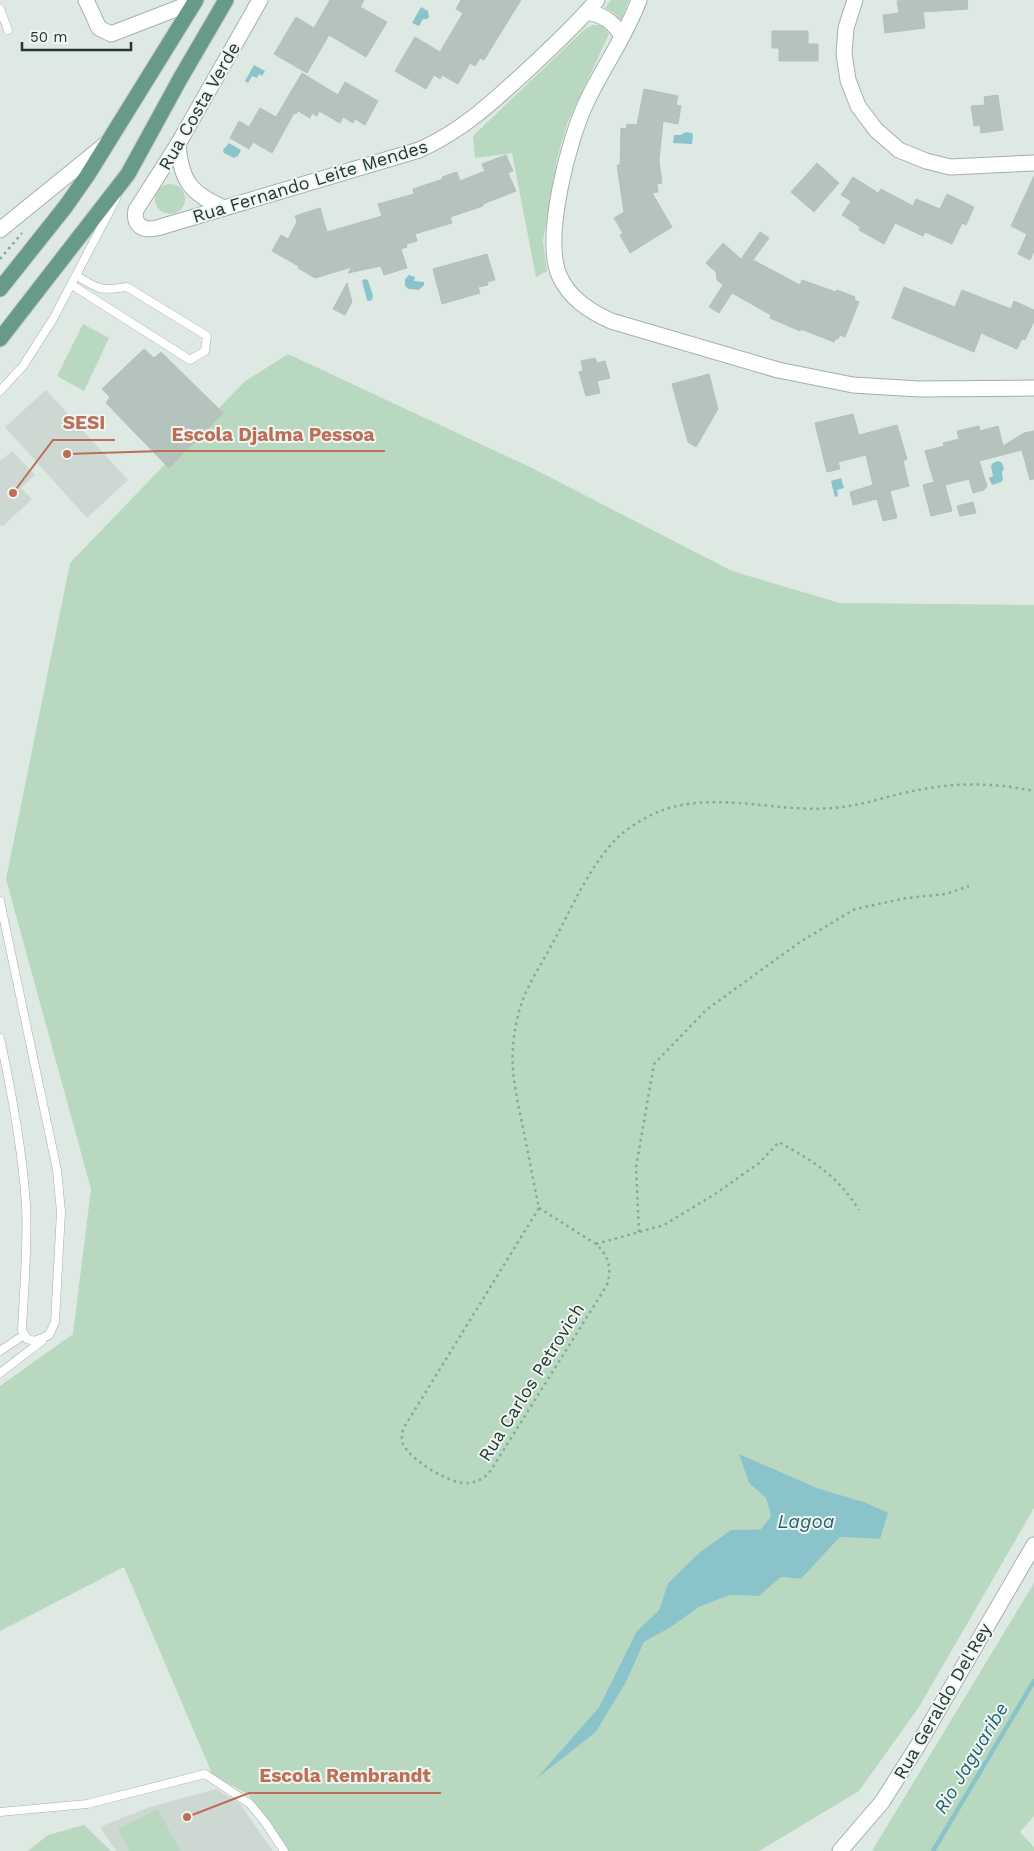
<svg xmlns="http://www.w3.org/2000/svg" width="1034" height="1851" font-family="'Work Sans',sans-serif">
<style>
.built{fill:#cdd8d3}
.green{fill:#b9d8c0;fill-rule:evenodd}
.water{fill:#8bc3ca}
.lines{fill:none;stroke-linecap:round;stroke-linejoin:round}
.stream{stroke:#8bc3ca;stroke-width:4.5}
.building{fill:#b5c3bd;stroke:#b2c2ba}
.lane-casing{stroke:#a3b0aa;stroke-width:9}
.street-casing{stroke:#a3b0aa;stroke-width:17}
.secondary-casing{stroke:#9fb3ab;stroke-width:17}
.primary-casing{stroke:#bdc3c1;stroke-width:17}
.path{stroke:#82aa9b;stroke-width:2.5;stroke-dasharray:2.5 4;stroke-linecap:butt}
.lane{stroke:#fff;stroke-width:8}
.street{stroke:#fff;stroke-width:15}
.secondary{stroke:#fff;stroke-width:15}
.primary{stroke:#679a8b;stroke-width:15}
.labels{text-anchor:middle;dominant-baseline:central;stroke-width:4;stroke-linejoin:round;paint-order:stroke}
.street-label{font-size:18px;fill:#223730;stroke:#eff6f2}
.water-label{font-size:19px;font-style:italic;fill:#22646d;stroke:#eff6f2}
.leader{fill:none;stroke:#be6d56;stroke-width:2}
.callout-dot{fill:#be6d56;stroke:#eff6f2;stroke-width:2}
.callout-label{font-size:19px;text-anchor:middle;font-weight:bold;fill:#be6d56;stroke:#eff6f2;stroke-width:4;stroke-linejoin:round;paint-order:stroke}
</style>
<rect width="100%" height="100%" fill="#dfe9e4"/>
<!-- built -->
<g class="built">
<path d="M 46,390 L 128,480 L 87,518 L 5,427 Z"/>
<path d="M 12,451 L 35,475 L 21,488 L 32,499 L 2,527 L 0,525 L 0,461 Z"/>
<path d="M 216,1789 L 240,1804 L 273,1851 L 116,1851 L 100,1827 L 150,1807 Z"/>
</g>
<!-- green -->
<g class="green">
<path d="M 611,0 L 629,0 L 621,20 L 614,13 L 605,8 Z"/>
<path d="M 593,25 L 602,25 L 609,34 L 567,124 L 557,159 L 543,241 L 547,271 L 536,277 L 512,153 L 475,158 L 473,136 L 585,29 Z"/>
<circle cx="170" cy="199" r="15"/>
<path d="M 83,324 L 109,338 L 84,391 L 57,376 Z"/>
<path d="M 288,354 L 530,467 L 732,571 L 840,603 L 1034,605 L 1034,1508 L 919,1707 L 859,1791 L 759,1851 L 287,1851 L 248,1794 L 213,1776 L 124,1567 L 0,1631 L 0,1386 L 73,1334 L 91,1189 L 6,879 L 70,563 L 244,382 ZM 749,1483 L 817,1488 L 864,1502 L 880,1539 L 840,1537 L 801,1579 L 781,1577 L 759,1596 L 730,1595 L 699,1607 L 671,1627 L 644,1642 L 626,1682 L 596,1732 L 539,1776 L 599,1707 L 637,1632 L 659,1610 L 668,1583 L 700,1552 L 731,1530 L 761,1529 L 771,1516 L 766,1498 Z"/>
<path d="M 1034,1583 L 1034,1816 L 1020,1832 L 1034,1847 L 1034,1851 L 872,1851 Z"/>
<path d="M 158,1809 L 180,1851 L 129,1851 L 118,1829 Z"/>
<path d="M 84,1825 L 111,1851 L 28,1851 L 48,1835 Z"/>
</g>
<!-- water -->
<g class="water">
<path d="M 421,7 L 428,11 L 429,17 L 427,19 L 423,19 L 419,26 L 412,23 Z"/>
<path d="M 254,65 L 265,71 L 262,76 L 259,74 L 257,78 L 252,76 L 248,83 L 245,81 Z"/>
<path d="M 686,132 L 692,133 L 693,135 L 692,144 L 673,143 L 674,135 L 680,135 Z"/>
<path d="M 229,143 L 241,150 L 238,156 L 234,158 L 224,153 L 223,150 Z"/>
<path d="M 409,275 L 415,277 L 414,281 L 424,282 L 424,285 L 419,290 L 409,289 L 405,286 L 405,279 Z"/>
<path d="M 364,279 L 368,280 L 373,296 L 372,300 L 369,301 L 367,300 L 362,281 Z"/>
<path d="M 998,461 L 1002,463 L 1004,469 L 1002,472 L 1003,480 L 1001,482 L 992,485 L 989,478 L 993,476 L 991,466 L 993,463 Z"/>
<path d="M 841,478 L 844,488 L 837,490 L 838,496 L 835,497 L 831,481 Z"/>
<path d="M 739,1454 L 817,1488 L 864,1502 L 888,1513 L 880,1539 L 840,1537 L 801,1579 L 781,1577 L 759,1596 L 730,1595 L 699,1607 L 671,1627 L 644,1642 L 626,1682 L 596,1732 L 536,1779 L 599,1707 L 637,1631 L 659,1610 L 668,1583 L 700,1552 L 731,1530 L 761,1529 L 771,1516 L 766,1498 L 749,1483 Z"/>
</g>
<g class="lines">
<!-- stream -->
<path class="stream" d="M 933,1851 L 1034,1681"/>
</g>
<!-- building -->
<g class="building">
<path d="M 330,0 L 364,0 L 360,7 L 387,22 L 366,57 L 329,35 L 307,73 L 274,54 L 296,17 L 314,28 Z"/>
<path d="M 461,0 L 521,0 L 484,60 L 480,58 L 475,66 L 470,63 L 458,84 L 442,75 L 440,79 L 434,75 L 426,89 L 395,71 L 415,37 L 440,52 L 463,13 L 456,9 Z"/>
<path d="M 904,0 L 967,0 L 968,9 L 923,12 L 925,28 L 885,33 L 883,15 L 899,13 L 897,1 Z"/>
<path d="M 772,31 L 808,31 L 808,44 L 818,44 L 818,61 L 779,61 L 779,48 L 772,48 Z"/>
<path d="M 302,73 L 338,95 L 345,82 L 378,101 L 365,125 L 355,119 L 353,123 L 343,117 L 340,123 L 319,111 L 317,116 L 312,113 L 310,118 L 298,111 L 296,114 L 294,113 L 272,153 L 253,142 L 249,149 L 230,138 L 239,121 L 249,127 L 260,108 L 276,117 Z"/>
<path d="M 644,89 L 678,96 L 676,105 L 681,106 L 678,124 L 663,121 L 659,161 L 662,183 L 657,184 L 658,192 L 652,193 L 672,227 L 630,253 L 620,235 L 623,233 L 614,218 L 624,212 L 617,165 L 620,165 L 621,128 L 626,129 L 627,124 L 637,125 Z"/>
<path d="M 998,95 L 1003,130 L 981,133 L 980,125 L 974,126 L 971,106 L 985,105 L 984,97 Z"/>
<path d="M 506,155 L 513,171 L 508,173 L 516,191 L 483,204 L 483,206 L 450,217 L 452,223 L 415,234 L 417,241 L 406,244 L 407,247 L 401,249 L 407,268 L 384,275 L 381,266 L 348,273 L 352,267 L 315,278 L 298,268 L 300,267 L 272,251 L 281,235 L 288,239 L 297,222 L 295,216 L 320,208 L 327,232 L 382,216 L 378,204 L 414,194 L 413,189 L 443,179 L 442,177 L 457,172 L 460,181 L 485,171 L 482,164 Z"/>
<path d="M 817,163 L 839,183 L 814,212 L 791,192 Z"/>
<path d="M 1034,176 L 1034,251 L 1030,260 L 1018,254 L 1027,234 L 1011,226 Z"/>
<path d="M 853,177 L 878,193 L 881,189 L 913,206 L 916,199 L 940,209 L 947,194 L 974,207 L 966,225 L 962,223 L 952,244 L 925,232 L 923,236 L 895,223 L 884,244 L 859,230 L 860,227 L 842,215 L 851,201 L 841,195 Z"/>
<path d="M 760,232 L 769,238 L 753,260 L 800,285 L 802,280 L 836,292 L 837,290 L 855,297 L 854,300 L 859,302 L 845,337 L 840,335 L 838,339 L 835,339 L 834,342 L 801,329 L 800,331 L 770,318 L 771,315 L 732,293 L 719,313 L 709,307 L 723,285 L 717,280 L 716,272 L 706,263 L 723,243 L 741,259 Z"/>
<path d="M 487,254 L 495,280 L 487,282 L 488,285 L 478,287 L 480,293 L 442,304 L 433,269 Z"/>
<path d="M 347,283 L 352,302 L 345,315 L 333,309 Z"/>
<path d="M 904,287 L 955,307 L 962,290 L 1011,309 L 1014,301 L 1034,310 L 1034,321 L 1025,340 L 1022,339 L 1017,349 L 981,333 L 974,352 L 892,318 Z"/>
<path d="M 144,349 L 154,358 L 161,352 L 223,413 L 169,468 L 106,403 L 110,397 L 102,389 Z"/>
<path d="M 595,358 L 597,363 L 605,361 L 610,378 L 597,381 L 600,393 L 586,396 L 579,372 L 583,371 L 581,361 Z"/>
<path d="M 709,374 L 718,409 L 696,447 L 688,442 L 672,384 Z"/>
<path d="M 853,414 L 859,435 L 897,425 L 907,459 L 903,461 L 909,486 L 890,491 L 897,518 L 883,521 L 877,499 L 853,505 L 850,492 L 873,485 L 866,455 L 838,462 L 840,469 L 827,472 L 815,423 Z"/>
<path d="M 979,426 L 980,431 L 998,426 L 1003,446 L 1024,433 L 1034,431 L 1034,479 L 1030,480 L 1022,450 L 979,461 L 987,486 L 984,490 L 973,493 L 969,479 L 945,485 L 952,511 L 931,516 L 923,485 L 934,482 L 925,451 L 944,446 L 943,443 L 959,439 L 957,431 Z"/>
<path d="M 973,502 L 976,513 L 960,516 L 957,506 Z"/>
</g>
<g class="lines">
<defs>
<g id="lane">
<path d="M 0,9 L 8,30"/>
<path d="M 72,285 L 190,360 L 205,351 L 207,336 L 127,287 C 101,291 99,290 77,276"/>
<path d="M 0,391 L 23,366 L 53,319 L 116,199"/>
<path d="M 0,901 L 57,1170 L 61,1212 L 55,1322 L 49,1335 L 35,1341 L 27,1339 L 22,1330 C 24,1289 28,1246 26,1204 C 22,1148 12,1093 0,1038"/>
<path d="M 0,1351 L 24,1335"/>
<path d="M 0,1373 L 42,1341"/>
<path d="M 0,1812 L 87,1804 L 205,1774 L 250,1804 L 265,1822 L 284,1851"/>
</g>
<g id="street">
<path d="M 86,0 L 99,28 L 111,34 L 194,2"/>
<path d="M 260,0 L 178,144 L 136,210 C 133,226 143,231 157,228 L 419,150 C 466,129 498,97 535,63 C 556,43 578,23 597,0"/>
<path d="M 639,0 C 626,36 603,67 587,101 C 569,138 543,236 559,275 C 569,298 589,311 611,321 L 778,370 L 853,385 L 919,389 L 1034,388"/>
<path d="M 855,0 L 846,28 L 844,54 L 848,80 L 858,106 L 876,130 L 899,150 L 926,161 L 950,167 L 1034,163"/>
<path d="M 587,12 C 604,15 613,22 622,36"/>
<path d="M 178,144 C 181,181 190,193 224,208"/>
<path d="M 0,230 L 107,143"/>
</g>
<path id="secondary" d="M 840,1851 L 882,1802 L 915,1750 L 1034,1545"/>
<g id="primary">
<path d="M 0,289 L 66,206 L 87,176 L 196,0"/>
<path d="M 0,339 L 128,174 L 180,79 L 226,0"/>
</g>
</defs>
<!-- lane casing -->
<use href="#lane" class="lane-casing"/>
<!-- street casing -->
<use href="#street" class="street-casing"/>
<!-- secondary casing -->
<use href="#secondary" class="secondary-casing"/>
<!-- primary casing -->
<use href="#primary" class="primary-casing"/>
<!-- path -->
<g class="path">
<path d="M 0,259 L 22,233"/>
<path d="M 539,1208 L 596,1244 C 609,1256 612,1269 607,1285 L 491,1470 C 485,1478 478,1482 468,1483 C 451,1485 410,1460 403,1444 C 401,1439 402,1434 403,1429 L 539,1208 C 533,1180 528,1151 522,1123 C 517,1098 511,1074 513,1048 C 514,1031 518,1012 524,996 C 533,976 546,956 556,937 C 574,903 590,866 617,838 C 629,827 648,815 663,810 C 718,791 777,813 833,808 C 862,806 890,795 918,790 C 957,782 996,783 1034,791"/>
<path d="M 639,1232 L 636,1167 L 654,1064 L 706,1010 L 800,942 L 855,909 L 907,898 L 946,894 L 969,886"/>
<path d="M 596,1244 L 664,1225 L 715,1194 L 759,1163 L 779,1142 C 814,1162 837,1175 859,1210"/>
</g>
<!-- lane -->
<use href="#lane" class="lane"/>
<!-- street -->
<use href="#street" class="street"/>
<!-- secondary -->
<use href="#secondary" class="secondary"/>
<!-- primary -->
<use href="#primary" class="primary"/>
</g>
<g class="labels">
<!-- street labels -->
<g class="street-label">
<text transform="translate(199 106) rotate(-60)">Rua Costa Verde</text>
<text transform="translate(310 181) rotate(-17)">Rua Fernando Leite Mendes</text>
<text transform="translate(531 1382) rotate(-58)">Rua Carlos Petrovich</text>
<text transform="translate(942 1701) rotate(-60)">Rua Geraldo Del'Rey</text>
</g>
<!-- water labels -->
<g class="water-label">
<text x="806" y="1521">Lagoa</text>
<text transform="translate(971 1758) rotate(-59)">Rio Jaguaribe</text>
</g>
</g>
<!-- callouts -->
<path class="leader" d="M13 493L53 440H115M67 454L161 451H385M187 1817L249 1793H441"/>
<g class="callout-dot">
<circle cx="13" cy="493" r="5"/>
<circle cx="67" cy="454" r="5"/>
<circle cx="187" cy="1817" r="5"/>
</g>
<g class="callout-label">
<text x="84" y="429">SESI</text>
<text x="273" y="441">Escola Djalma Pessoa</text>
<text x="345" y="1782">Escola Rembrandt</text>
</g>
<!-- scale -->
<path d="M22 42v8h109v-8" fill="none" stroke="#223730" stroke-width="2.5"/>
<text x="30" y="42" font-size="15" fill="#223730" stroke="#eff6f2" stroke-width="4" paint-order="stroke">50 m</text>
</svg>
